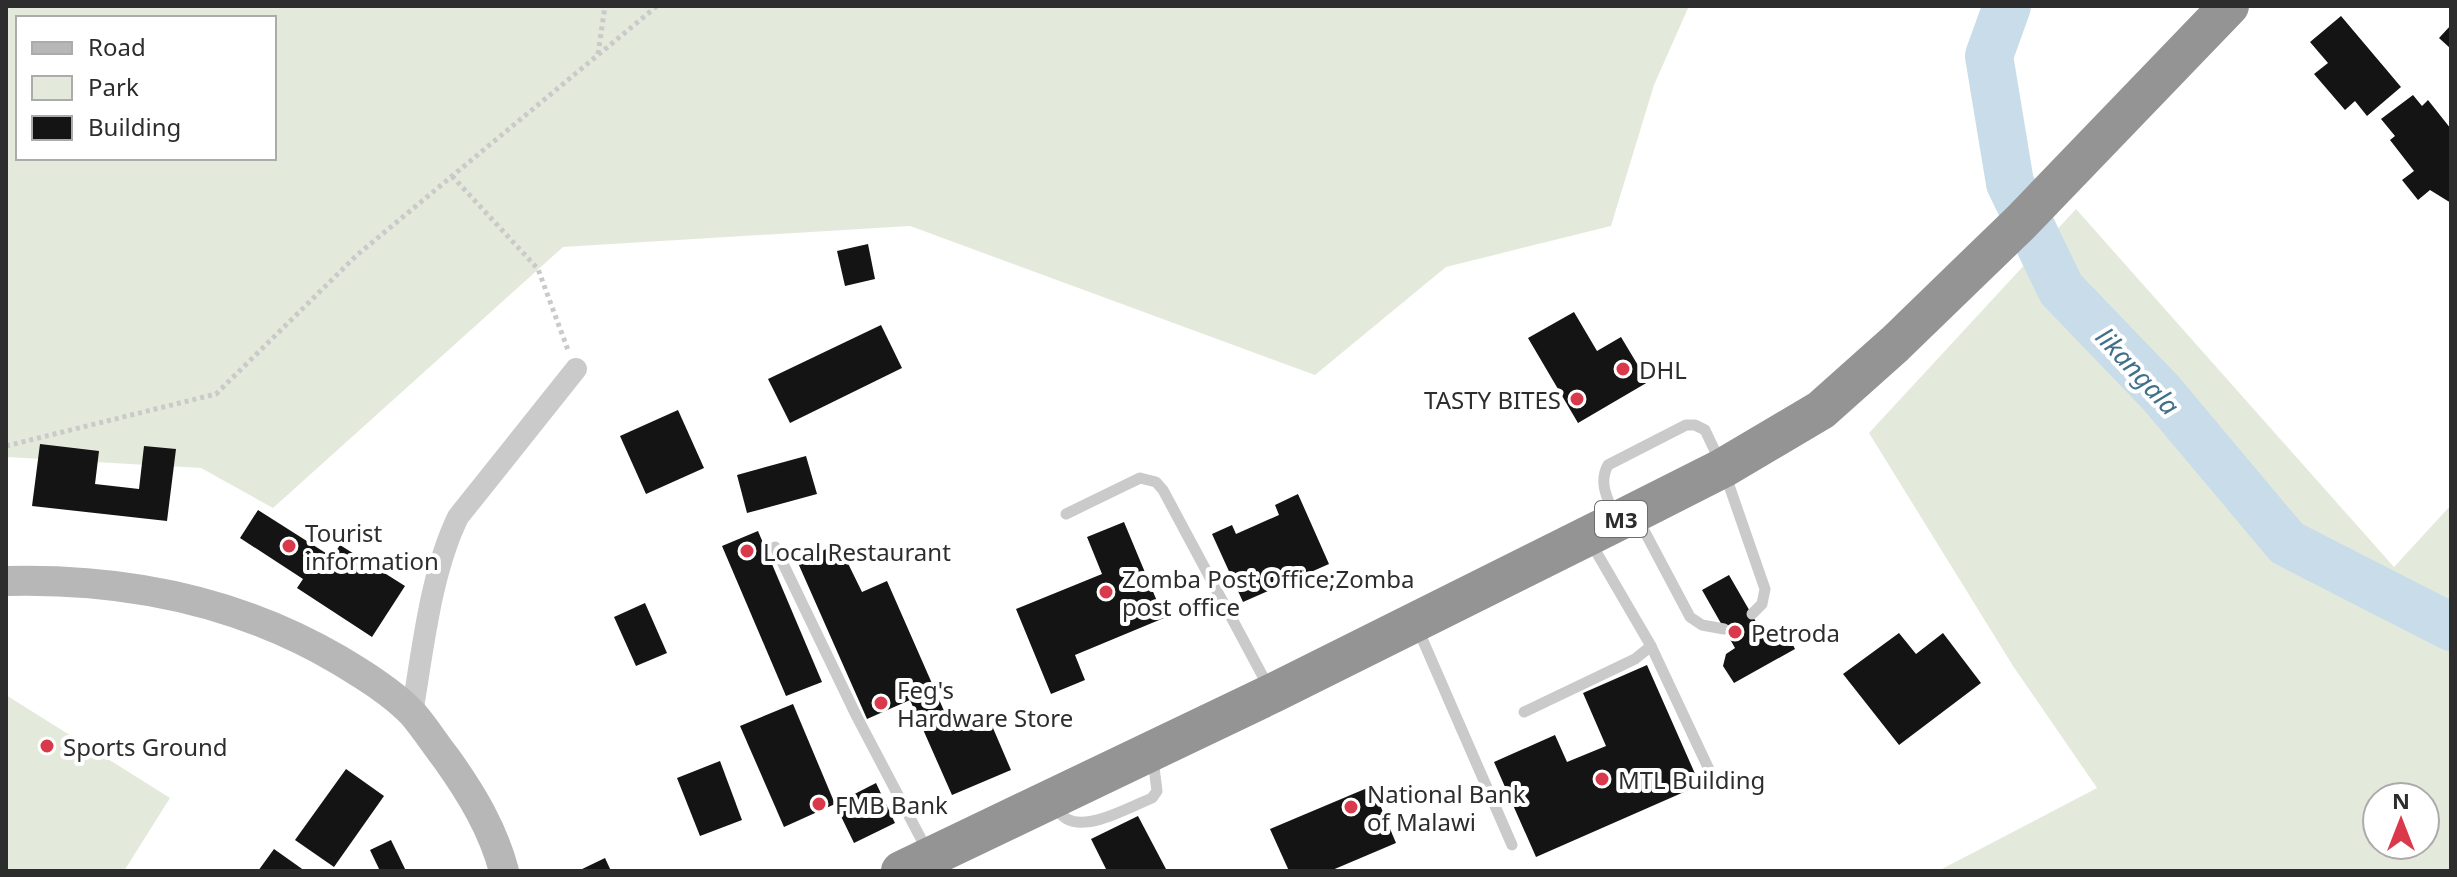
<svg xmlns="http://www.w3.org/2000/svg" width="2457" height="877" font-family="'Noto Sans',sans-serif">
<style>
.green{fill:#e4eadb;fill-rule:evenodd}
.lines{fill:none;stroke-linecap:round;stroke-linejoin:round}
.river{stroke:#c8dde9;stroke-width:48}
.building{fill:#141414}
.path{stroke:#cacaca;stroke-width:5;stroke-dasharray:4 4;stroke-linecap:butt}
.lane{stroke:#cacaca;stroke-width:11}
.street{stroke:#cacaca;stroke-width:22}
.secondary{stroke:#b7b7b7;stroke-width:30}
.highway{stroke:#949494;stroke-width:40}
.poi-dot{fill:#da394b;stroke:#fff;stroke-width:3}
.labels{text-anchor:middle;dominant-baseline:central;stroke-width:8;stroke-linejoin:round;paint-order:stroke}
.shield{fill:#fff;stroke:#6c6c6c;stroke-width:2}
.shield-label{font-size:22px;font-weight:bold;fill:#2d2d2d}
.poi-label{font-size:24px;fill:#2d2d2d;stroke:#fff;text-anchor:start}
.water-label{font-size:26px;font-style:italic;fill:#40708a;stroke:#fff}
</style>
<rect width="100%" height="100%" fill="#fff"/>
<!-- green -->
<g class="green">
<path d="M 6,6 L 1689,6 L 1654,85 L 1611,226 L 1446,267 L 1315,375 L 910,226 L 563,247 L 273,508 L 201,468 L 6,457 ZM 18,18 L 274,18 L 274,158 L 18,158 Z"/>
<path d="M 2076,209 L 2394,567 L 2451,505 L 2451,871 L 1938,871 L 2097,788 L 2013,666 L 1869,433 ZM 2377,797 L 2425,797 L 2425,845 L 2377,845 Z"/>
<path d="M 6,695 L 170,798 L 124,871 L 6,871 Z"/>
</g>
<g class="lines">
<!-- river -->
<path class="river" d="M 2007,6 L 1989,56 L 2010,183 L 2061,289 L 2161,393 L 2287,543 L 2451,627"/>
</g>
<!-- building -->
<g class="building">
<path d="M 2341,16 L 2401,87 L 2367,116 L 2355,101 L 2345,110 L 2314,74 L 2328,63 L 2310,42 Z"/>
<path d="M 2451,25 L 2451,49 L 2439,38 Z"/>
<path d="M 2413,95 L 2422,106 L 2428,100 L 2451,129 L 2451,203 L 2430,190 L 2418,200 L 2402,180 L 2414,171 L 2390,140 L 2395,136 L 2381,119 Z"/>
<path d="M 868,244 L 875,279 L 845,286 L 837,251 Z"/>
<path d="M 1574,312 L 1597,351 L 1621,337 L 1648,382 L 1578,423 L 1528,338 Z"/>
<path d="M 881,325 L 902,368 L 790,423 L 768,379 Z"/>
<path d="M 678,410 L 704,468 L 646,494 L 620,436 Z"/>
<path d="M 40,444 L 99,451 L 95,484 L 139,489 L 144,446 L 176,449 L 167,521 L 32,506 Z"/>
<path d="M 806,456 L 817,494 L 747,513 L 737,475 Z"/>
<path d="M 1298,494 L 1329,564 L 1243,602 L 1212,534 L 1232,525 L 1236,534 L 1279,515 L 1275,505 Z"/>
<path d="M 258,510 L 332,557 L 340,545 L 405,586 L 372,637 L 297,588 L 303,579 L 240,538 Z"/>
<path d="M 1124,522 L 1164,618 L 1075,655 L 1085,680 L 1051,694 L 1016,609 L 1102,574 L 1087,537 Z"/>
<path d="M 758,531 L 822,682 L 786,696 L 722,546 Z"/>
<path d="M 838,543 L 862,592 L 887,581 L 952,729 L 987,714 L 1011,770 L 952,795 L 910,700 L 867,719 L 798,563 Z"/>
<path d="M 1729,575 L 1763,634 L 1774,629 L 1788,635 L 1795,649 L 1734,683 L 1723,666 L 1726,654 L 1735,648 L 1702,590 Z"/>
<path d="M 645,603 L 667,653 L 636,666 L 614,617 Z"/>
<path d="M 1899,633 L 1916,654 L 1943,633 L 1981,683 L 1899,745 L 1843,674 Z"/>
<path d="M 1647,665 L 1700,785 L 1536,857 L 1494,762 L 1555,735 L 1567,762 L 1606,746 L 1583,693 Z"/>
<path d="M 793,704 L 835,804 L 784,827 L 740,726 Z"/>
<path d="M 720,761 L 742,820 L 700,836 L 677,778 Z"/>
<path d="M 346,769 L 384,796 L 334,867 L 295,840 Z"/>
<path d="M 876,783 L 895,823 L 854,843 L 835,804 Z"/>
<path d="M 1372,786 L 1396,843 L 1330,871 L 1289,871 L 1270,829 Z"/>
<path d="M 1138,816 L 1167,871 L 1107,871 L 1091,839 Z"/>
<path d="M 391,840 L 406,871 L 380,871 L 370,850 Z"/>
<path d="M 274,849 L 305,871 L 258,871 Z"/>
<path d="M 605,858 L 611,871 L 578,871 Z"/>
</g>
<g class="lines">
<!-- path -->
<g class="path">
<path d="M 598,54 L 605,6"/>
<path d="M 452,176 L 538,269 L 568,350"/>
<path d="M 6,446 L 216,394 L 357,255 L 657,6"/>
</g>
<!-- lane -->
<g class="lane">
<path d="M 1066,514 L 1140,478 L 1156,482 L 1163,490 L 1268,686"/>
<path d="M 1615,517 C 1608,499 1598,483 1608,465 L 1686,425 L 1695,425 L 1705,430 L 1723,468 L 1765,589 L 1762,604 L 1752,614"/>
<path d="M 1638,519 L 1690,617 L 1702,625 L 1724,629"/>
<path d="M 1591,543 L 1651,646 L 1713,778"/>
<path d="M 775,547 L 857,717 L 928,852"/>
<path d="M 1417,627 L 1512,845"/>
<path d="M 1524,712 L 1635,659 L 1651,646"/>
<path d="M 1052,806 C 1057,810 1062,816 1067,819 C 1088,831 1130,807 1152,798 L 1157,791 L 1153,759"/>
</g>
<!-- street -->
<path class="street" d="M 412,713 C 423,650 430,575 458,517 L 576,369"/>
<!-- secondary -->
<path class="secondary" d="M 6,581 C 124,578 237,600 339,660 C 364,675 393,693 413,714 C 425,728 435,744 446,758 C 471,793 493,829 504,871"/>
<!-- highway -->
<path class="highway" d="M 901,871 L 1273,693 L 1634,513 L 1723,468 L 1821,410 L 1895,344 L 2023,220 L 2229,6"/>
</g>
<!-- markers -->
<g class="poi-dot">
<circle cx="1623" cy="369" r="8"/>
<circle cx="1577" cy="399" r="8"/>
<circle cx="289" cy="546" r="8"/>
<circle cx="747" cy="551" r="8"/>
<circle cx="1106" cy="592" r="8"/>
<circle cx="1735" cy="632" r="8"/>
<circle cx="881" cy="703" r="8"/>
<circle cx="47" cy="746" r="8"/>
<circle cx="1602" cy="779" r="8"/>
<circle cx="819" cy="804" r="8"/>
<circle cx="1351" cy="807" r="8"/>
</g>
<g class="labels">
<!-- shield labels -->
<rect class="shield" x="1595" y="501" width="52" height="36" rx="6"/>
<g class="shield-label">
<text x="1621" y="519">M3</text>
</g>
<!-- poi labels -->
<g class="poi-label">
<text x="1639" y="369">DHL</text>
<text x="1561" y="399" text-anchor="end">TASTY BITES</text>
<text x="305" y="532">Tourist<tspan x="305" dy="28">information</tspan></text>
<text x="763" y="551">Local Restaurant</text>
<text x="1122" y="578">Zomba Post Office;Zomba<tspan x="1122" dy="28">post office</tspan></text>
<text x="1751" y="632">Petroda</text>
<text x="897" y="689">Feg's<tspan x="897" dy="28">Hardware Store</tspan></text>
<text x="63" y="746">Sports Ground</text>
<text x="1618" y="779">MTL Building</text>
<text x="1367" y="793">National Bank<tspan x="1367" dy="28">of Malawi</tspan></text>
<text x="835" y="804">FMB Bank</text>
</g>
<!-- water labels -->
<g class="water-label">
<text transform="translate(2138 371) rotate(47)">likangala</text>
</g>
</g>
<!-- border -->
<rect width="2457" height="877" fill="none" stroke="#2d2d2d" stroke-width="16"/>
<!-- legend -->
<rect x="16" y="16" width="260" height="144" fill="#ffffff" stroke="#ababab" stroke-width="2"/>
<rect x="32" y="42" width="40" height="12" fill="#b7b7b7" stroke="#ababab" stroke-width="2"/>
<text x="88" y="56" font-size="24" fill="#2d2d2d">Road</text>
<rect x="32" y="76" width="40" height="24" fill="#e4eadb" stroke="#ababab" stroke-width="2"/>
<text x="88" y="96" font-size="24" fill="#2d2d2d">Park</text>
<rect x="32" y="116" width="40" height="24" fill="#141414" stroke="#ababab" stroke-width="2"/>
<text x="88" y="136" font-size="24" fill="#2d2d2d">Building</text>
<!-- north arrow -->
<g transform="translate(2401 821)"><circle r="38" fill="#ffffff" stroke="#ababab" stroke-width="2"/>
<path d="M0-6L14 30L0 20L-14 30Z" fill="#da394b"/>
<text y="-12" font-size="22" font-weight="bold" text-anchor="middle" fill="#2d2d2d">N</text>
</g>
</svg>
